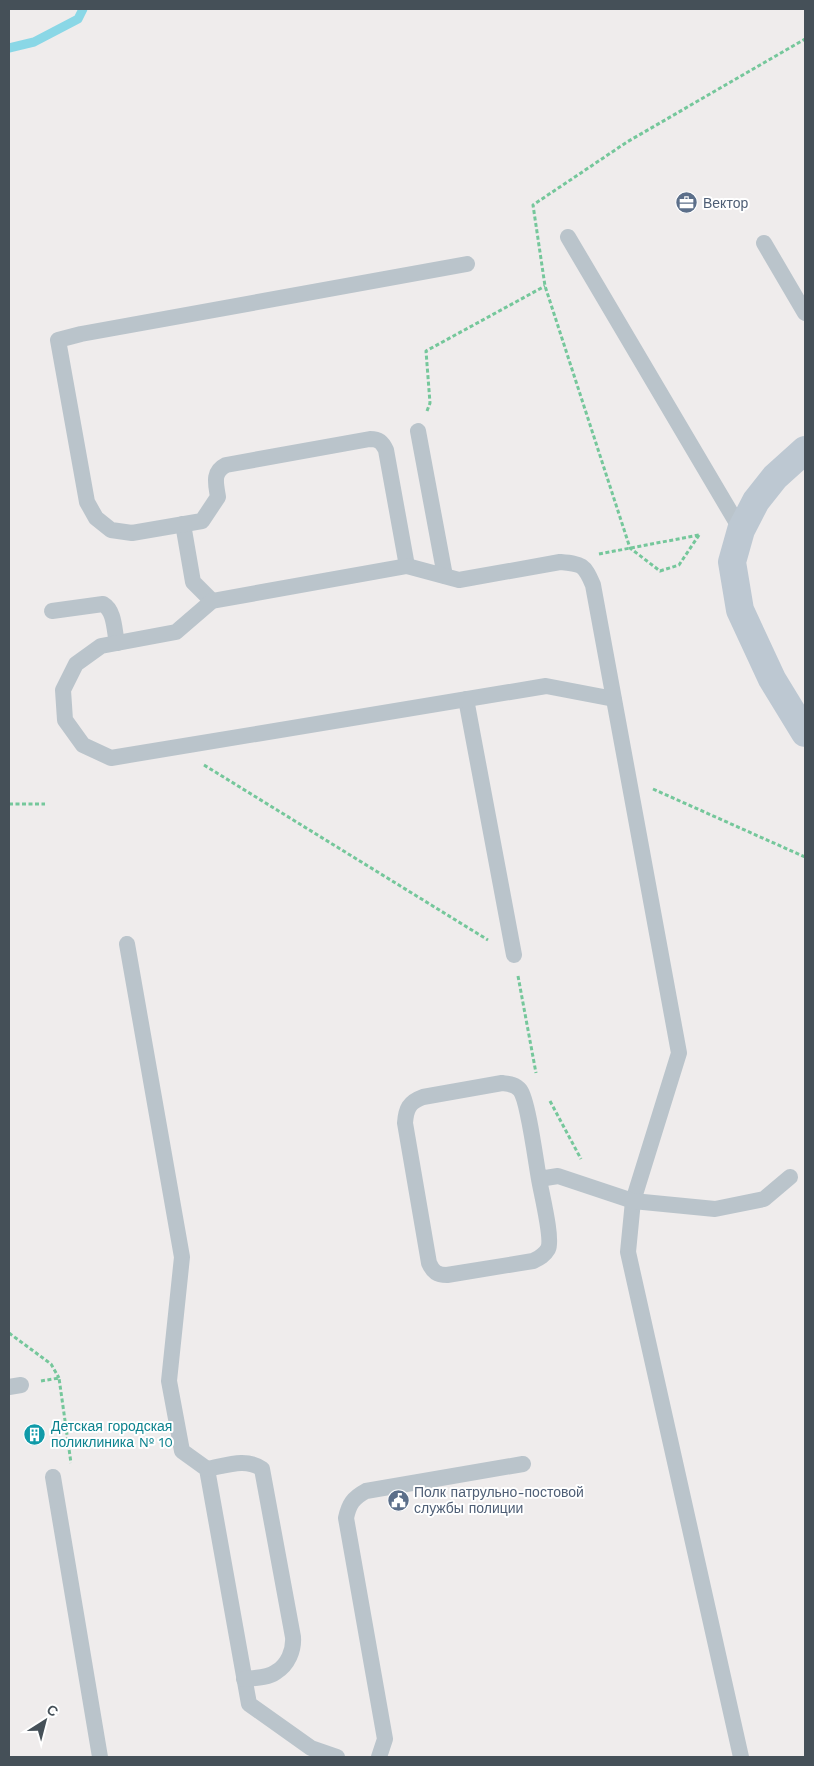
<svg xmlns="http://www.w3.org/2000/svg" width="814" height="1766" font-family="'Work Sans',sans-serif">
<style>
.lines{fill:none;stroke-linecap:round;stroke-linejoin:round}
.stream{stroke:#8ad7e6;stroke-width:9}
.path{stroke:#75c79b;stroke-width:3;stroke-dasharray:4 2.5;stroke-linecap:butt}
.service{stroke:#bac4cb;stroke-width:16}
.secondary{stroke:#bdc8d2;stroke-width:28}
.labels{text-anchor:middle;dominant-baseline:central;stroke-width:4;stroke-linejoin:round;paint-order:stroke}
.service-label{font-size:14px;fill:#4e5e75;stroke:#fff;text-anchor:start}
.culture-label{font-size:14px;fill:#0d838f;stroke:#fff;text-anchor:start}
</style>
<rect width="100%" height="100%" fill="#efecec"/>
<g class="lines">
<!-- stream -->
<path class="stream" d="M 9,48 L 34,42 L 78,19 L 83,9"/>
<!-- path -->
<g class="path">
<path d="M 427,411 L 430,403 L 426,351 L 545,286"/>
<path d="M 699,535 L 679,565 L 660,571 L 630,548 L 545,286 L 533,205 L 627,142 L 805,39"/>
<path d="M 599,554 L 699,535"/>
<path d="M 204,765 L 488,940"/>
<path d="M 653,789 L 805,857"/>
<path d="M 9,804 L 45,804"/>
<path d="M 518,976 L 536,1073"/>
<path d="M 550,1101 L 581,1159"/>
<path d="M 9,1333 L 51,1364 L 59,1378"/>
<path d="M 41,1381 L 59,1378 L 71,1463"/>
</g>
<!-- service -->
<g class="service">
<path d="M 568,237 L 741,530"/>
<path d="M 764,243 L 805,313"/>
<path d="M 418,431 L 445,576"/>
<path d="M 183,524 L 193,582 L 212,601"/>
<path d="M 407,566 L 386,450 C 382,442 379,439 370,439 L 226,465 C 212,472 216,484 218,497 L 202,521 L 132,533 L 111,530 L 96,518 L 87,502 L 58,340 L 81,334 L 467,264"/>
<path d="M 52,611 L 103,604 C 115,611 114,630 117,643"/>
<path d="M 466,699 L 514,955"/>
<path d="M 614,699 L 546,686 L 111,758 L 83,745 L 65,720 L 63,690 L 76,664 L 101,646 L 176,632 L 212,601 L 407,566 L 459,580 L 560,562 C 582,564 584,564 593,585 L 679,1053 L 633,1201 L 628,1252 L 741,1757"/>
<path d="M 127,944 L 182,1257 L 169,1381 L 182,1451 L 207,1469 L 249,1704 L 311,1748 L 337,1757"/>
<path d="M 539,1179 C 536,1163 528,1100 520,1090 C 515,1084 509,1084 502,1083 L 423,1097 C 409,1102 406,1109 405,1123 L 429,1263 C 433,1272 437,1275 447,1275 L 533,1261 C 539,1258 544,1256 548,1249 C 553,1239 541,1192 539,1179 L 558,1176 L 633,1201 L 715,1209 L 764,1199 L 790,1177"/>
<path d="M 9,1387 L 21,1385"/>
<path d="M 207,1469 C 225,1466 246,1457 262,1469 L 293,1637 C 294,1650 288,1665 276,1672 C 268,1678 254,1678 244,1679"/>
<path d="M 53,1477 L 100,1757"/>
<path d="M 379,1757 L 385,1739 L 346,1518 C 349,1504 353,1498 366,1491 L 523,1464"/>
</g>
<!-- secondary -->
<path class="secondary" d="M 805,450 L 775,477 L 756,501 L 741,530 L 732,562 L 740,610 L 772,679 L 805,733"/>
</g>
<!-- icons -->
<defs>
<symbol id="office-disc" viewBox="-11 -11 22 22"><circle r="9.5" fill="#5c6f8a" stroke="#fff"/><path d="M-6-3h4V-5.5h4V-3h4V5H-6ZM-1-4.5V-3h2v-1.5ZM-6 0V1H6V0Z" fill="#fff"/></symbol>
<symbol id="building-disc" viewBox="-11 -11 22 22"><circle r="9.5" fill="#0f9aa8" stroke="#fff"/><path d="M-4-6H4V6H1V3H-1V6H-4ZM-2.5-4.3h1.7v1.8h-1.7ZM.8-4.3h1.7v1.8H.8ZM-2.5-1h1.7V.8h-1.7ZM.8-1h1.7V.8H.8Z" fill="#fff"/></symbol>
<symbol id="civic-disc" viewBox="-11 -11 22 22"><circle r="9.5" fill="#5c6f8a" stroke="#fff"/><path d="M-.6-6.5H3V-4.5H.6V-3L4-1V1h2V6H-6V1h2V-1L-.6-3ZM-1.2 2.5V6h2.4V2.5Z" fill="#fff"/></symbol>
</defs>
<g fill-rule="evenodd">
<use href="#office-disc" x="674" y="190" width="25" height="25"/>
<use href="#building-disc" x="22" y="1422" width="25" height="25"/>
<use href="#civic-disc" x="386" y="1488" width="25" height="25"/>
</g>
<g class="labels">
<!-- service labels -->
<g class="service-label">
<text x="703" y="203">Вектор</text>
<text x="414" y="1492">Полк патрульно-постовой<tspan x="414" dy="16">службы полиции</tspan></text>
</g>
<!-- culture labels -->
<g class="culture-label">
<text x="51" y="1426">Детская городская<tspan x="51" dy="16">поликлиника № 10</tspan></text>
</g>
</g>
<!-- border -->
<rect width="814" height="1766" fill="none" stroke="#455058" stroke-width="20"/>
<!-- north arrow -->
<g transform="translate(45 1721) rotate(36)" stroke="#ffffff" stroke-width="4" paint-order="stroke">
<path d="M0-4L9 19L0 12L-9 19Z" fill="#455058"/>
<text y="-8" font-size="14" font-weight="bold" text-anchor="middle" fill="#455058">С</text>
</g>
</svg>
